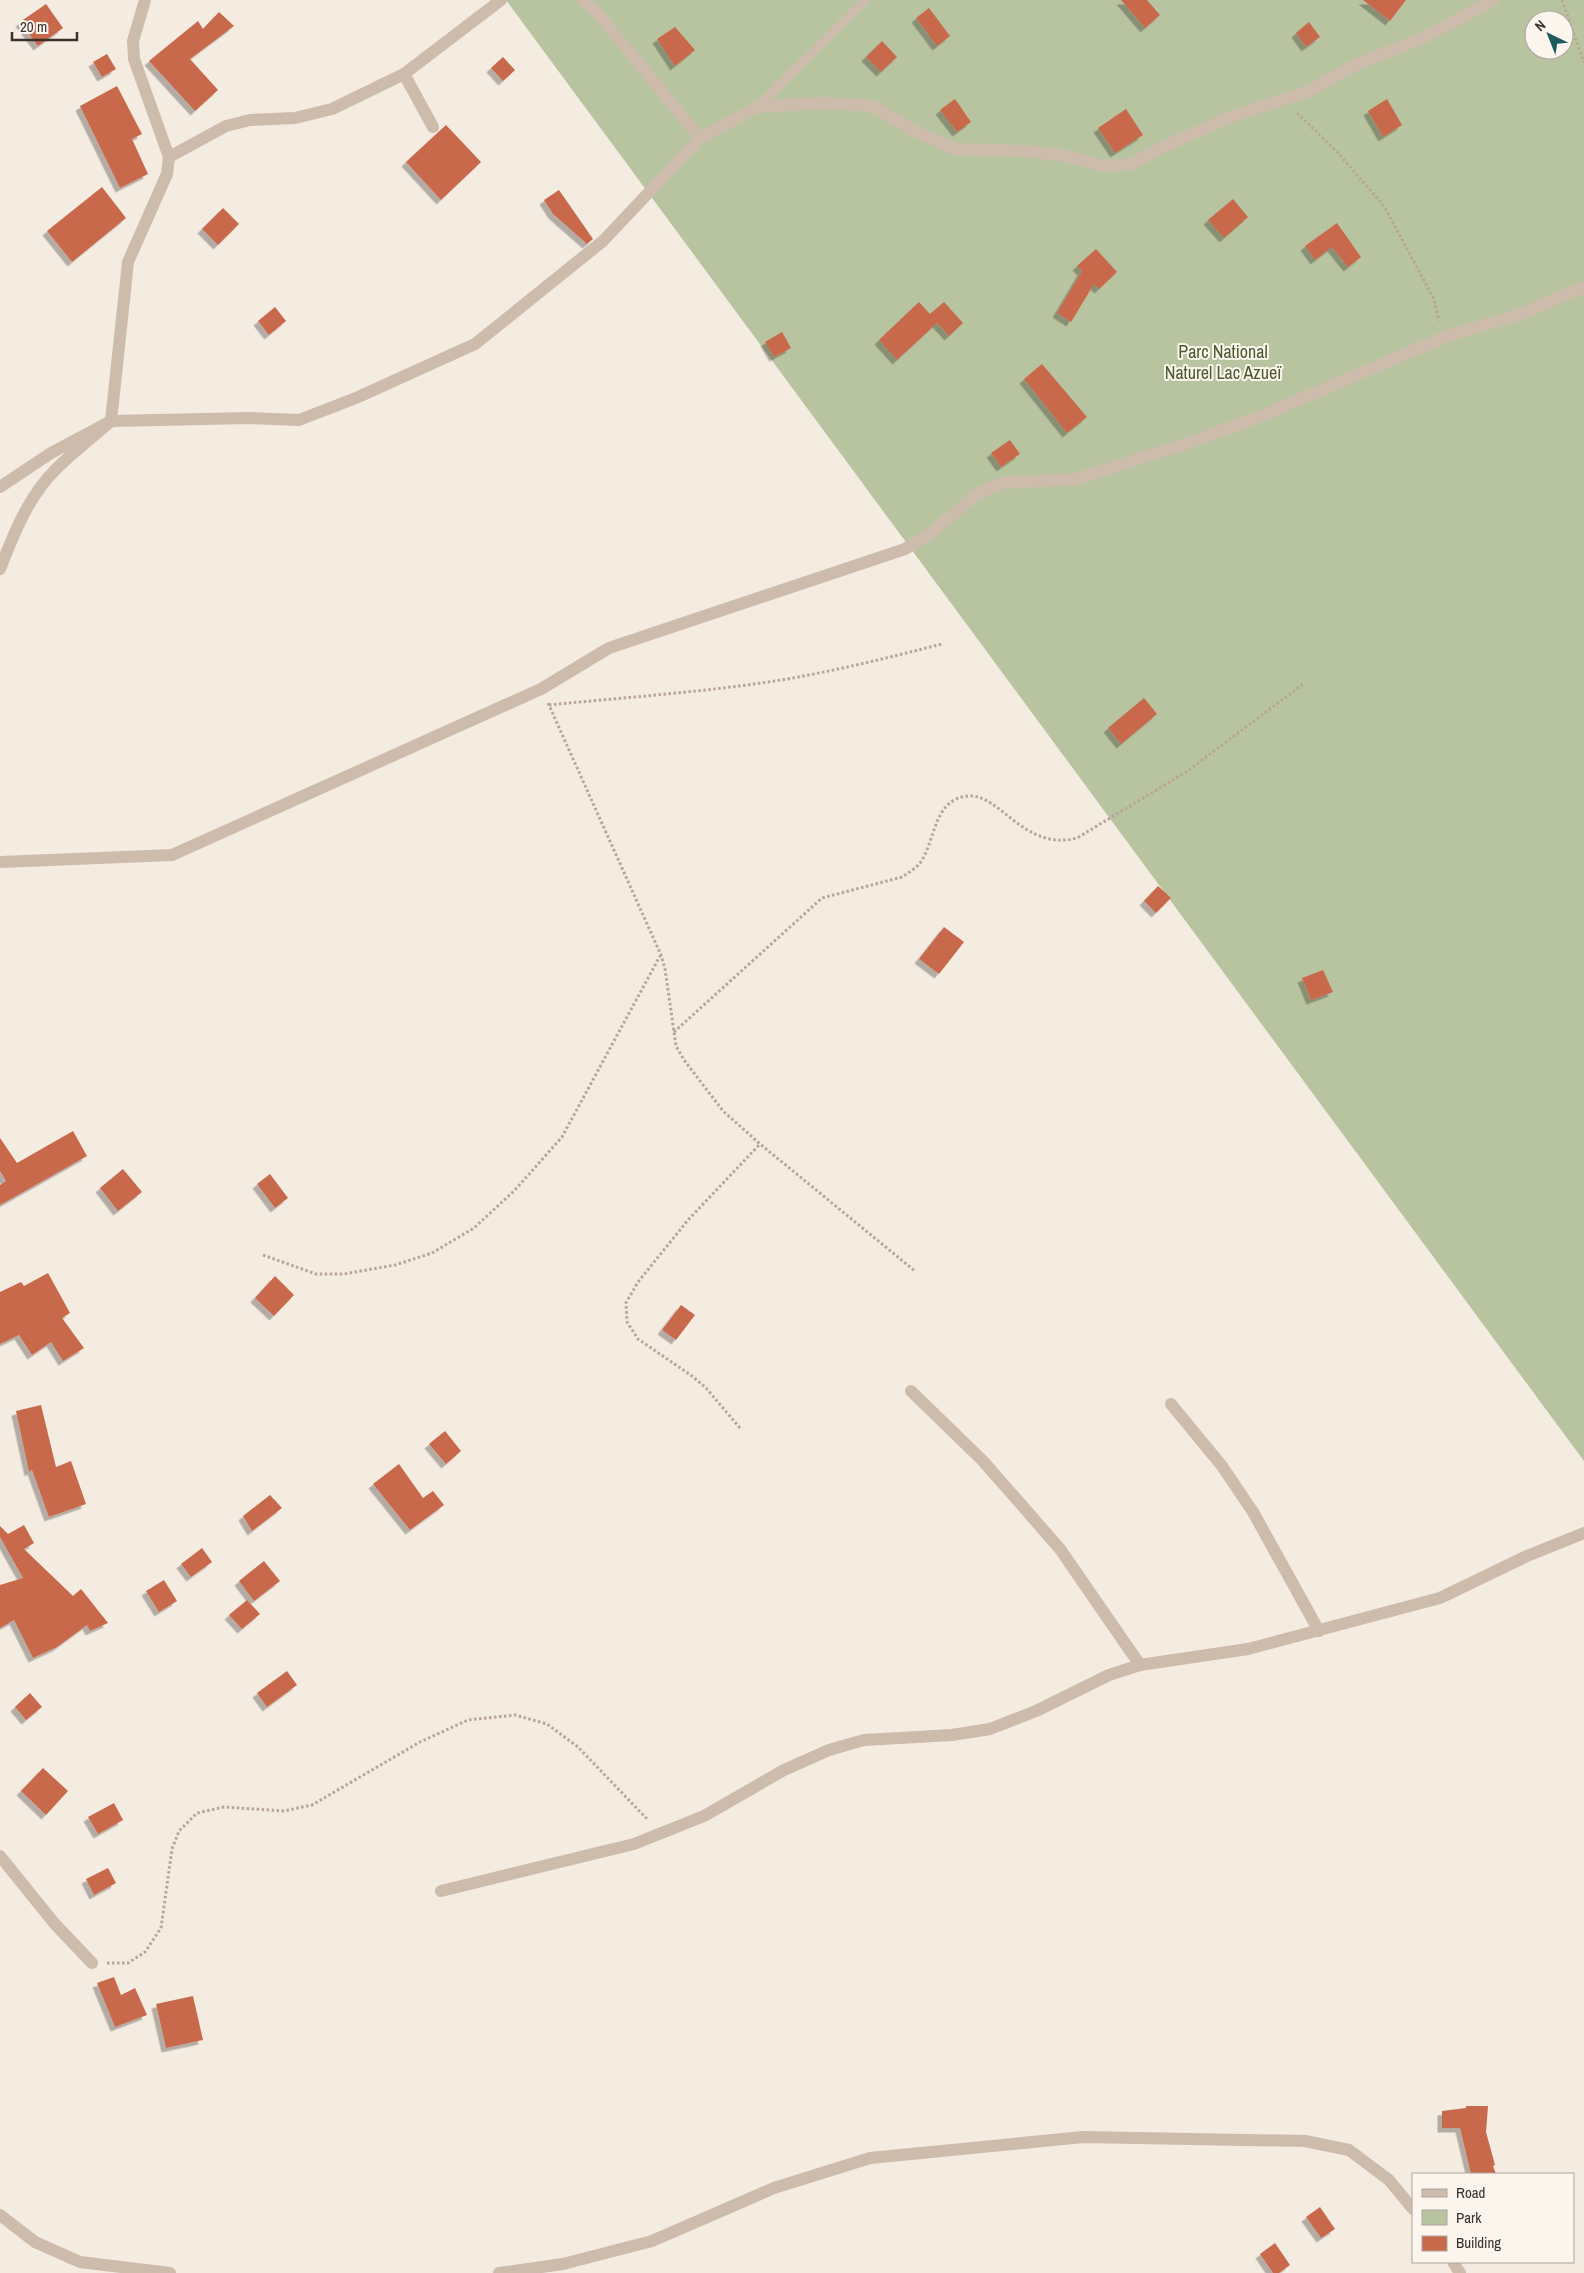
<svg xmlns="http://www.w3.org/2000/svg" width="1584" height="2273" font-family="'Archivo Narrow',sans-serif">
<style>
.green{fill:#b8c4a0;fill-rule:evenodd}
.building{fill:#c8694b;filter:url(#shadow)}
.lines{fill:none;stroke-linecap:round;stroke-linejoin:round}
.path{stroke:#b9a596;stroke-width:3;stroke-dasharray:2.5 2.5;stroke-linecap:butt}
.lane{stroke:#cdbbac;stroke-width:9}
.street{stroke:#cdbbac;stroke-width:12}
.labels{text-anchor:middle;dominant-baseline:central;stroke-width:4;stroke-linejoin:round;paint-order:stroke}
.park-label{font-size:18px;fill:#4a5a2e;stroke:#fbf5ee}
</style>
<defs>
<filter id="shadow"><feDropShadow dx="-4.5" dy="4.5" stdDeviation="0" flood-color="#0004"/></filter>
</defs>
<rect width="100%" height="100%" fill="#f4ebe1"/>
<!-- green -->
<path class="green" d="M 506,0 L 1584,0 L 1584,1461 ZM 1534,20 L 1564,20 L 1564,50 L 1534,50 Z"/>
<!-- building -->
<g class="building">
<path d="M 1121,0 L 1147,0 L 1160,15 L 1145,28 Z"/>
<path d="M 1363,0 L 1406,0 L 1390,21 Z"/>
<path d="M 46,4 L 63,28 L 38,46 L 20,22 Z"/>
<path d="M 929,8 L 950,36 L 937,46 L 916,18 Z"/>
<path d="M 219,12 L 234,26 L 190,59 L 218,90 L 195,111 L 149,61 L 198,21 L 203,29 Z"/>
<path d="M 1309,22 L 1320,37 L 1306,47 L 1296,33 Z"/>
<path d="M 675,27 L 695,50 L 675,66 L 657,39 Z"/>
<path d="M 882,41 L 897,57 L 881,72 L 866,57 Z"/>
<path d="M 107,54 L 116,69 L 102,77 L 93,62 Z"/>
<path d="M 503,57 L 515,70 L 503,81 L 491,68 Z"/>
<path d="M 117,86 L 142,134 L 132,139 L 148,174 L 120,188 L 80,106 Z"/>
<path d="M 955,99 L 971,122 L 957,132 L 940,110 Z"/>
<path d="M 1387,99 L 1402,125 L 1383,137 L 1368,111 Z"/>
<path d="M 1126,109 L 1143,135 L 1115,153 L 1098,128 Z"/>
<path d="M 446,125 L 481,162 L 441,200 L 406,162 Z"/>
<path d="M 102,187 L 126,218 L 72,262 L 47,231 Z"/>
<path d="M 559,190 L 593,239 L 587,244 L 553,214 L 544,200 Z"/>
<path d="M 1233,199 L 1248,217 L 1224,238 L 1208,220 Z"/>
<path d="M 223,208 L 239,224 L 218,245 L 202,229 Z"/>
<path d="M 1337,223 L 1361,257 L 1348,267 L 1332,247 L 1315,260 L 1305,246 Z"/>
<path d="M 1096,249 L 1117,272 L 1099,289 L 1094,284 L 1071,322 L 1057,313 L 1082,271 L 1077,266 Z"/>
<path d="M 919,302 L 930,314 L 944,302 L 963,323 L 949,336 L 937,323 L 897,360 L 879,340 Z"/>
<path d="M 275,307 L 286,321 L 269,335 L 258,321 Z"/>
<path d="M 782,332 L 791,348 L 774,357 L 765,342 Z"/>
<path d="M 1042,364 L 1087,417 L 1067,433 L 1024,379 Z"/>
<path d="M 1010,440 L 1020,454 L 1001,467 L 991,453 Z"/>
<path d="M 1144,698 L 1157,714 L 1121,744 L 1108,728 Z"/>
<path d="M 1158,886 L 1171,898 L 1156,913 L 1144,901 Z"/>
<path d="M 944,927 L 964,942 L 939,974 L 919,959 Z"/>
<path d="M 1323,970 L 1333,992 L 1311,1000 L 1302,978 Z"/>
<path d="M 73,1131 L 87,1156 L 0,1205 L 0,1185 L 6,1181 L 0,1171 L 0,1138 L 17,1163 Z"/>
<path d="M 123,1169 L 142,1192 L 118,1211 L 100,1188 Z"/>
<path d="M 270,1174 L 288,1198 L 275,1208 L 257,1184 Z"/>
<path d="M 48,1273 L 70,1313 L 62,1318 L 84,1348 L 63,1361 L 51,1342 L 32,1355 L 19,1335 L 0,1344 L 0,1292 L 21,1282 L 24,1286 Z"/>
<path d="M 275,1276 L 294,1295 L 274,1316 L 255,1298 Z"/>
<path d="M 681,1305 L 695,1315 L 676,1340 L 662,1330 Z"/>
<path d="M 41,1405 L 56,1467 L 71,1461 L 86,1504 L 49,1517 L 32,1470 L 29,1472 L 16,1411 Z"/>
<path d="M 445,1431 L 461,1451 L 446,1464 L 429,1444 Z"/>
<path d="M 399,1464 L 423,1498 L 433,1491 L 444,1505 L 410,1530 L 373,1484 Z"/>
<path d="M 270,1495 L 282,1508 L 252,1531 L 243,1516 Z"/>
<path d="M 24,1525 L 34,1543 L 24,1549 L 73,1596 L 81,1589 L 108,1623 L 90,1631 L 87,1625 L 57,1647 L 33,1658 L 14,1620 L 0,1628 L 0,1585 L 23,1578 L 0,1537 L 0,1526 L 8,1534 Z"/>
<path d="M 202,1548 L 212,1562 L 191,1577 L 181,1564 Z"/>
<path d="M 264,1561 L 280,1581 L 254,1601 L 239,1581 Z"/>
<path d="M 164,1580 L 177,1601 L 159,1612 L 146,1591 Z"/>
<path d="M 247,1600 L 260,1614 L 242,1629 L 229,1615 Z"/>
<path d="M 287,1671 L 297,1685 L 267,1707 L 257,1693 Z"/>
<path d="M 30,1693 L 42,1707 L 26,1720 L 15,1707 Z"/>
<path d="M 43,1768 L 68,1791 L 46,1815 L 21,1791 Z"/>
<path d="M 114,1803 L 123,1820 L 98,1834 L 88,1817 Z"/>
<path d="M 108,1868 L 116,1883 L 94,1895 L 86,1879 Z"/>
<path d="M 114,1977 L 121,1995 L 135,1988 L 147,2015 L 115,2027 L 97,1983 Z"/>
<path d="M 193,1996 L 203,2040 L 166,2048 L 156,2004 Z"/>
<path d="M 1466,2106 L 1488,2106 L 1486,2132 L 1495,2165 L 1493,2166 L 1496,2174 L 1471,2174 L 1460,2128 L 1442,2128 L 1442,2111 L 1466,2108 Z"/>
<path d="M 1320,2207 L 1335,2229 L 1321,2238 L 1306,2217 Z"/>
<path d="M 1275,2243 L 1290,2265 L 1279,2273 L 1273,2273 L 1260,2254 Z"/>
</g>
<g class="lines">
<!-- path -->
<g class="path">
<path d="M 1562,0 L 1584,63"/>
<path d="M 1297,113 L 1338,153 L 1384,206 L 1434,299 L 1439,321"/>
<path d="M 548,703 L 661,955 L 665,969 L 676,1046 L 684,1060 L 723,1111 L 760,1144 L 915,1271"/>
<path d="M 549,705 C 628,697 708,692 787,679 C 839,670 891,657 942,644"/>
<path d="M 674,1032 L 822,898 L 902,877 C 908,873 915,869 920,863 C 936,841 933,799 968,796 C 1000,793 1024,852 1077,838 L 1186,772 L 1303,684"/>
<path d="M 263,1255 L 316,1274 L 344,1274 L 395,1265 L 432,1253 L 474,1228 L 515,1190 L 562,1137 L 660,956"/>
<path d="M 740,1428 L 706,1388 L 692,1376 L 638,1339 L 627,1322 L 626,1303 L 638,1282 L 688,1220 L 760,1144"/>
<path d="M 107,1963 L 128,1963 L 145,1952 L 161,1928 L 172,1849 L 179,1831 L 197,1813 L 224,1807 L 284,1811 L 312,1805 L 420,1742 L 468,1720 L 515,1715 L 547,1724 L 578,1747 L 648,1820"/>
</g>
<!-- lane -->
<path class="lane" d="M 757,107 L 865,0"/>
<!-- street -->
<g class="street">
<path d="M 583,0 L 596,11 L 700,138"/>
<path d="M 404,74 L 433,127"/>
<path d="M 169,157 L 226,126 L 250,120 L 295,118 L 332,109 L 404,74 L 501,0"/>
<path d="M 0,487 L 51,453 L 111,421 L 128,262 L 167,174 L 169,157 L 134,59 L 133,41 L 145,0"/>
<path d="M 0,569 C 14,533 28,497 56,469 C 73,452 93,437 111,421 L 249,418 L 299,420 L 356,398 L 475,344 L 603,241 L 700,138 L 757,107 L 821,103 L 873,106 L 916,132 L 955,149 L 1027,151 L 1066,156 L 1103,166 L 1131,164 L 1163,147 L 1230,117 L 1309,91 L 1353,66 L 1425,37 L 1494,0"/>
<path d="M 0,862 L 172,855 L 541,689 L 609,648 L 905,549 L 928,535 L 977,494 L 1001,483 L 1077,479 L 1191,442 L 1254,419 L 1447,336 L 1518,315 L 1584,287"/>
<path d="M 911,1391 L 983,1461 L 1060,1549 L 1140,1665"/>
<path d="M 1171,1404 L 1222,1466 L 1253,1512 L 1319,1631"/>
<path d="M 0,1856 L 54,1923 L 92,1963"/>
<path d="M 441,1891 L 634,1844 L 704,1816 L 784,1770 L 829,1750 L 864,1740 L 952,1735 L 990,1729 L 1036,1711 L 1109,1675 L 1140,1665 L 1248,1649 L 1440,1598 L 1527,1556 L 1584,1533"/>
<path d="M 0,2215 L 35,2242 L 80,2262 L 170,2273"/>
<path d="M 1453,2262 L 1460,2273"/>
<path d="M 499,2273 L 563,2264 L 652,2241 L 774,2188 L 870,2158 L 1083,2137 L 1305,2141 L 1349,2150 L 1389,2180 L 1413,2209"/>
</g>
</g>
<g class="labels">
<!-- park labels -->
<g class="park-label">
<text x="1223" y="351">Parc National<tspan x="1223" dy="21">Naturel Lac Azueï</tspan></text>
</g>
</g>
<!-- legend -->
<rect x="1412" y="2173" width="162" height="90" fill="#fbf5ee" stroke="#aea6a0"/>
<rect x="1422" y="2189" width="25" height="8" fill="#cdbbac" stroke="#aea6a0"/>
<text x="1456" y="2198" font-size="15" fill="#3b302b">Road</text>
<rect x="1422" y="2210" width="25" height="15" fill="#b8c4a0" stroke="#aea6a0"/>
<text x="1456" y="2223" font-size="15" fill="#3b302b">Park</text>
<rect x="1422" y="2236" width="25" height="15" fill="#c8694b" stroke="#aea6a0"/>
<text x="1456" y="2248" font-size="15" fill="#3b302b">Building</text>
<!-- north arrow -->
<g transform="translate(1549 35) rotate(317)"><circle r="24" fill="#fbf5ee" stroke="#aea6a0"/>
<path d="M0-4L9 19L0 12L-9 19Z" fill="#1f5a5e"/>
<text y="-8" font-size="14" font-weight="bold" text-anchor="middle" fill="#3b302b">N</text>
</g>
<!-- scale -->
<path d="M12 32v8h65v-8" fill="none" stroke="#3b302b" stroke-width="2.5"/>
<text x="20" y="32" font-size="15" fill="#3b302b" stroke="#fbf5ee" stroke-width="4" paint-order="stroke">20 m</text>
</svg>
